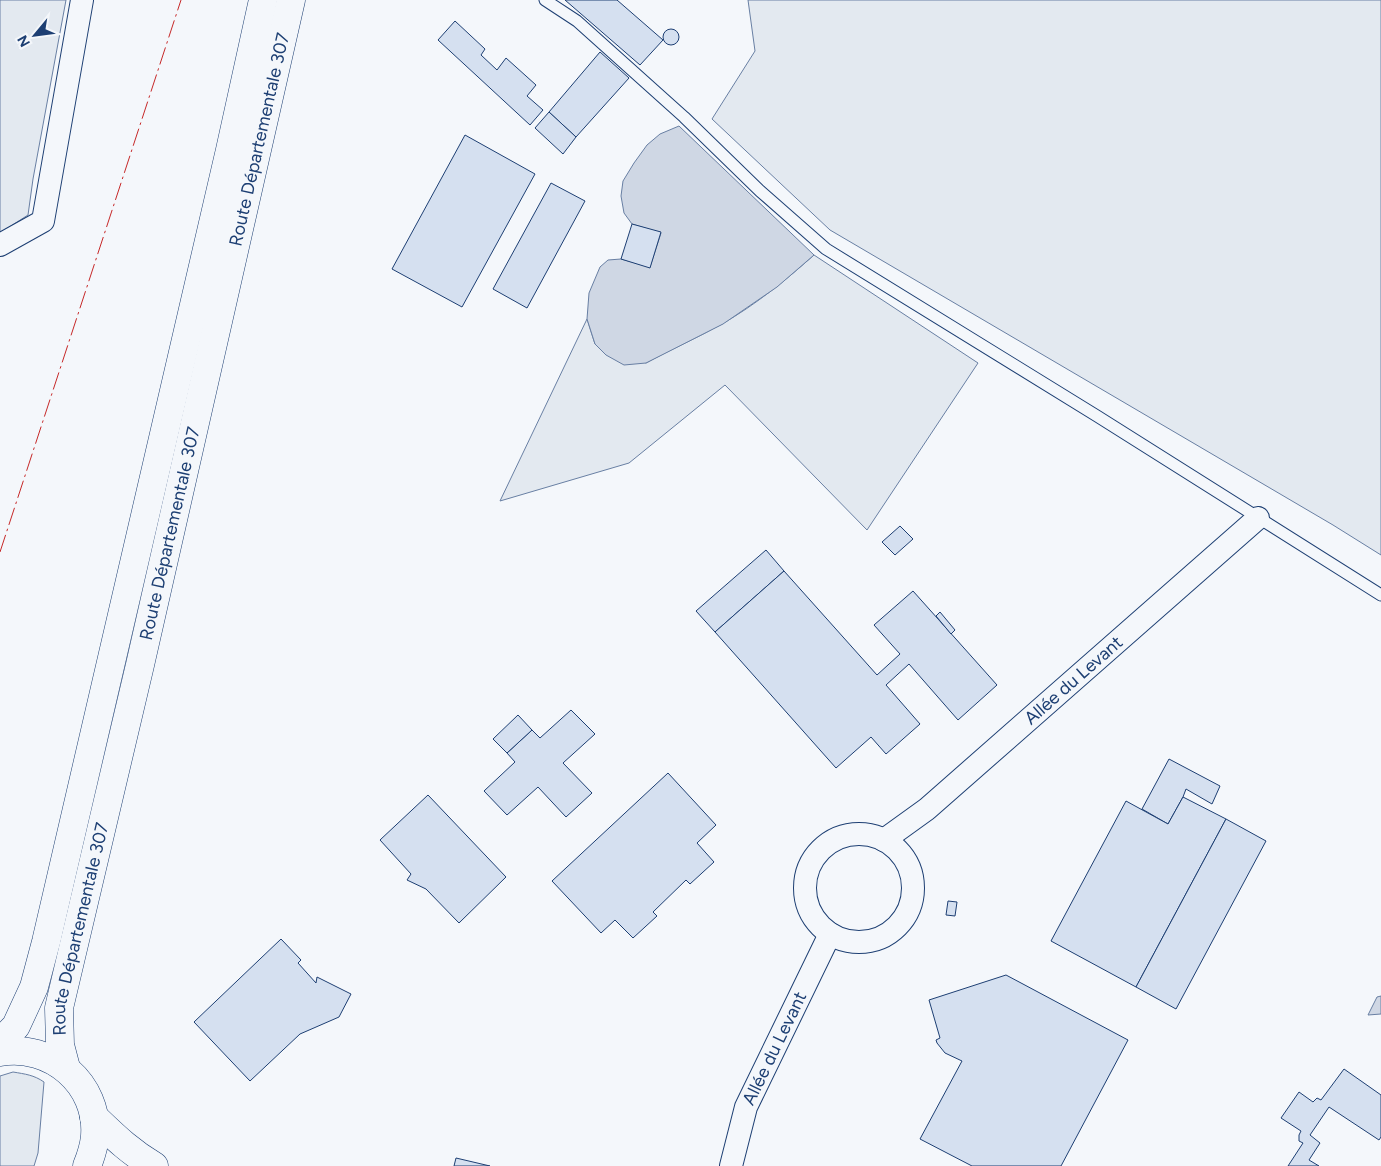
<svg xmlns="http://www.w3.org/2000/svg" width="1381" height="1166" font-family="Figtree,sans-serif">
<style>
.green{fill:#e3e9f0;stroke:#687fa3}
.water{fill:#cfd7e4;stroke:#687fa3}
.building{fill:#d5e0f0;stroke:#1d3f73}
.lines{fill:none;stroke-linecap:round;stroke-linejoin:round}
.service-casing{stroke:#1d3f73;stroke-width:13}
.minor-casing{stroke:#1d3f73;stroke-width:24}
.primary-casing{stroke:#1d3f73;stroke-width:29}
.service{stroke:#f4f7fb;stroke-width:11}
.minor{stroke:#f4f7fb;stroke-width:22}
.primary{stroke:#f4f7fb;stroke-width:28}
.power{stroke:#c62828;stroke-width:1;stroke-dasharray:18 4 2.5 4;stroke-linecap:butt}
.labels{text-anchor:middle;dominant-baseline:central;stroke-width:4;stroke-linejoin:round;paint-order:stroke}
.street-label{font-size:18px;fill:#1d3f73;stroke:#f4f7fb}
</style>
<rect width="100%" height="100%" fill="#f4f7fb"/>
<!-- green -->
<g class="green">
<path d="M 0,0 L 66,0 L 33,179 L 28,215 L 0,233 Z"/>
<path d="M 748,0 L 1381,0 L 1381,555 L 1333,525 L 830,230 L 712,119 L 755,51 Z"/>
<path d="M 814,255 L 978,363 L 867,530 L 725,385 L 629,463 L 500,501 L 587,319 L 595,344 L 646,363 C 671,349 697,338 722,324 C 755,305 785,281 814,255 Z"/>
<path d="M 13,1072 C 25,1074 34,1075 44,1082 L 38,1153 L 34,1166 L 0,1166 L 0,1076 Z"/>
</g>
<!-- water -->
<g class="water">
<path d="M 679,126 L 814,255 L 777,287 L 723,324 L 646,363 L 624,365 L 606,355 L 595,344 L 587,319 L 589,293 L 600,267 L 608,260 L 621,259 L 650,267 L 661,233 L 632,224 L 624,213 L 621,196 L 623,181 L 634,163 L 647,145 L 660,134 Z"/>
<path d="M 1381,996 L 1381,1014 L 1368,1015 L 1377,997 Z"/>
</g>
<!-- building -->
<g class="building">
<path d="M 565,0 L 617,0 L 663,40 L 640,65 Z"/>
<path d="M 455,21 L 485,49 L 481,55 L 497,70 L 506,58 L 536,85 L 527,96 L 543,110 L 530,125 L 438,40 Z"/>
<circle cx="671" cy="37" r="8"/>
<path d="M 600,52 L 629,78 L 576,137 L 549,112 Z"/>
<path d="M 549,112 L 576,137 L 563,154 L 535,128 Z"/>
<path d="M 465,135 L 535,174 L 462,307 L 392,269 Z"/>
<path d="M 551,183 L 585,201 L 527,308 L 493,289 Z"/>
<path d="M 632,224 L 661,232 L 650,268 L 621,259 Z"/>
<path d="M 900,526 L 913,539 L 895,555 L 882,542 Z"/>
<path d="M 766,550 L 784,571 L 715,632 L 696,611 Z"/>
<path d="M 784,571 L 877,675 L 900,654 L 874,625 L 913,591 L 997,685 L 958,720 L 909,664 L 886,685 L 920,724 L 886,754 L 871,737 L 836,768 L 715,632 Z"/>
<path d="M 940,612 L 955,630 L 951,634 L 936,616 Z"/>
<path d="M 571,710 L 595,734 L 563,763 L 592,793 L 566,817 L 538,787 L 507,815 L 484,791 L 515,762 L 507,753 L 532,730 L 540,738 Z"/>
<path d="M 518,715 L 532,730 L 507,753 L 493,739 Z"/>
<path d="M 1169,759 L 1220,786 L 1212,804 L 1186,789 L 1183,797 L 1168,824 L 1142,809 Z"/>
<path d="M 668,773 L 716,825 L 697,843 L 714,862 L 690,884 L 686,880 L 653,912 L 657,916 L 633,938 L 615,920 L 601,933 L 552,881 Z"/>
<path d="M 428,795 L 506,877 L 459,923 L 426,889 L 407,880 L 411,874 L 380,840 Z"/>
<path d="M 1183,797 L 1226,819 L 1136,987 L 1051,941 L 1126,801 L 1168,824 Z"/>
<path d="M 1226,819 L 1266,841 L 1176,1009 L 1136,987 Z"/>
<path d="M 948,901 L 957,902 L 955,916 L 946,915 Z"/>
<path d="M 281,939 L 301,960 L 298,963 L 316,983 L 317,977 L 351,994 L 339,1017 L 300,1034 L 250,1081 L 194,1022 Z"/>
<path d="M 1006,975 L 1128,1040 L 1061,1166 L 972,1166 L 920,1139 L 962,1061 L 945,1053 L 937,1043 L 936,1040 L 940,1038 L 929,1000 Z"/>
<path d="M 1344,1069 L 1381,1095 L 1381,1137 L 1379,1140 L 1329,1107 L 1310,1135 L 1320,1143 L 1309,1160 L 1319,1166 L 1288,1166 L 1303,1143 L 1299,1141 L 1299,1135 L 1301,1131 L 1281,1118 L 1299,1092 L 1313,1102 L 1317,1098 L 1321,1100 Z"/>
<path d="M 456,1158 L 490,1166 L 454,1166 Z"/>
</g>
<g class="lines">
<defs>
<path id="service" d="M 545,0 L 577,21 L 684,117 L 760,191 L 826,249 L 1097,416 L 1381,595"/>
<g id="minor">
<path d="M 0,245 L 43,221 L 82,0"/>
<circle cx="859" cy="888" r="54"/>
<path id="s1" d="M 884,840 L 927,809 L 1258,518"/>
<path id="s2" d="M 731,1166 L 746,1107 L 830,934"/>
</g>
<g id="primary">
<path d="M 0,1043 L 16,1026 L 34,987 L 46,942 L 230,150 L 263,0"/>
<path d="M 0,1052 C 51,1043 99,1084 95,1136 C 94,1147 91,1156 87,1166"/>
<path id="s3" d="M 66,1068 L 60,1045 L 59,1008 L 140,665 L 291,0"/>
<path d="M 94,1117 C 115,1137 129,1151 154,1166"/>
</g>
</defs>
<!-- service casing -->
<use href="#service" class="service-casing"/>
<!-- minor casing -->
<use href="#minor" class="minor-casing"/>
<!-- primary casing -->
<use href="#primary" class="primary-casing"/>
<!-- service -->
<use href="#service" class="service"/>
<!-- minor -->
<use href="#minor" class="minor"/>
<!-- primary -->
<use href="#primary" class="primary"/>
<!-- power -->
<path class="power" d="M 0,552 L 181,0"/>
</g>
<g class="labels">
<!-- street labels -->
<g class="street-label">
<text stroke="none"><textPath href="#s3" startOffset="952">Route Départementale 307</textPath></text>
<text stroke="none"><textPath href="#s3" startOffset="548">Route Départementale 307</textPath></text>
<text stroke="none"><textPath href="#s1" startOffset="248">Allée du Levant</textPath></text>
<text stroke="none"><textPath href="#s3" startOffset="142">Route Départementale 307</textPath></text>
<text stroke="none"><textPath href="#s2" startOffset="126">Allée du Levant</textPath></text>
</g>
</g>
<!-- north arrow -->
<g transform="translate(35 35) rotate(241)" stroke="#f4f7fb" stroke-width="4" paint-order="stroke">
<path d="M0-4L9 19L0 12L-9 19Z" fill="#1d3f73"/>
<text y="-8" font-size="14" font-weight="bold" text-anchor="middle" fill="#1d3f73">N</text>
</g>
</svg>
